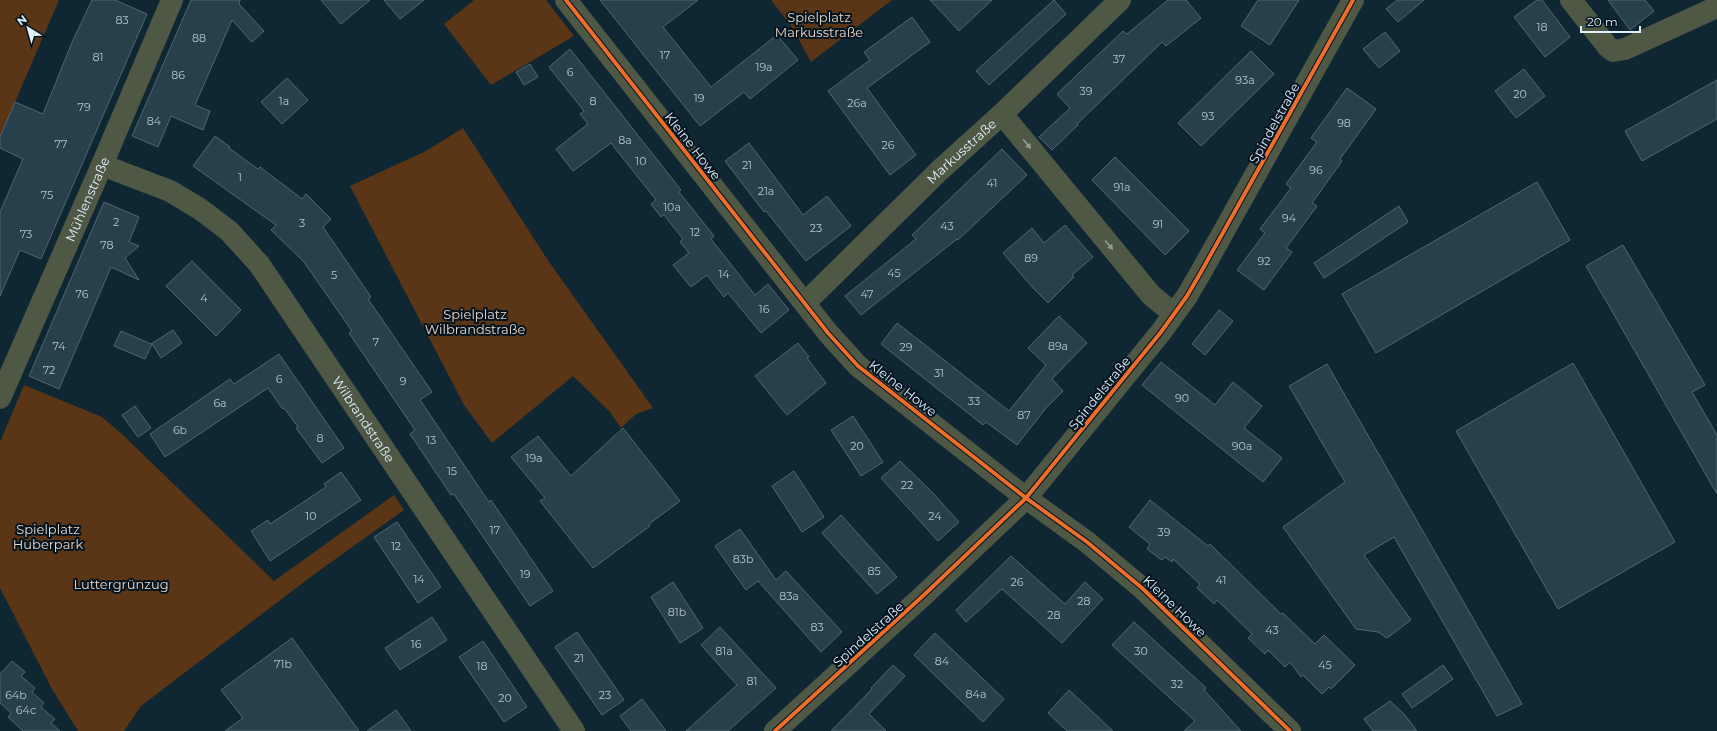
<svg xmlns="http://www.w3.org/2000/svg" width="1717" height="731" font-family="Montserrat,sans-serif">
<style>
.green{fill:#5a3516}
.building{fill:#27404b;stroke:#516772}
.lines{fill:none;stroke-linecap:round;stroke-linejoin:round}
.minor{stroke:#4f5745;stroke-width:22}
.cycleway-casing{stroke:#00131f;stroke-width:6}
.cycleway{stroke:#ee6e29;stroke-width:4}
.oneway{fill:#909c97}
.labels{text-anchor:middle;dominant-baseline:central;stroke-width:4;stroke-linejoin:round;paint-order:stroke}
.number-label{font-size:11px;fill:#b2c5d0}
.park-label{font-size:13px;fill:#efd6c5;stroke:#00131f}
.street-label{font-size:13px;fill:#e0f1fc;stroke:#00131f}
</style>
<rect width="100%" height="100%" fill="#0f2732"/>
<!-- green -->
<g class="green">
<path d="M 0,0 L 59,0 L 0,137 Z"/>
<path d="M 474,0 L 546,0 L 574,36 L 491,85 L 444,24 Z"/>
<path d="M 771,0 L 892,0 L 811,62 L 792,27 Z"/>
<path d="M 463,128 L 547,259 L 653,408 L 636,414 L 621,428 L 610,412 L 573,376 L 492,443 L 464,405 L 350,186 L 426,151 Z"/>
<path d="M 24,385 L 102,417 L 124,436 L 274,581 L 394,495 L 404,510 L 316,573 L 141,706 L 124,731 L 78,731 L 52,689 L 0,588 L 0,442 Z"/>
</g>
<!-- building -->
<g class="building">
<path d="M 92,0 L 115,0 L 147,14 L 41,259 L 20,250 L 0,296 L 0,212 L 23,159 L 0,148 L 0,137 L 15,102 L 43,114 L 73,40 Z"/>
<path d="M 191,0 L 240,0 L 239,4 L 264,31 L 252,42 L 232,20 L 195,105 L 210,111 L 203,130 L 171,116 L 158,147 L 132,136 Z"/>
<path d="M 321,0 L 370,0 L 341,24 Z"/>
<path d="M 384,0 L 424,0 L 400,19 Z"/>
<path d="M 600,0 L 698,0 L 663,27 L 711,87 L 777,35 L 798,60 L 750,99 L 744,92 L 700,126 Z"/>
<path d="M 930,0 L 992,0 L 959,31 Z"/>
<path d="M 1054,0 L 1066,14 L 989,85 L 976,71 Z"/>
<path d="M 1168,0 L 1186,0 L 1201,18 L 1166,46 L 1162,42 L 1077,124 L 1078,125 L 1052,150 L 1039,137 L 1070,108 L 1057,94 L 1123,31 L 1127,34 Z"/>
<path d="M 1258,0 L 1299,0 L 1270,45 L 1241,26 Z"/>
<path d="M 1397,0 L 1424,0 L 1398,22 L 1386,9 Z"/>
<path d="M 1537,0 L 1542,0 L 1570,37 L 1545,57 L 1514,17 Z"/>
<path d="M 1608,0 L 1645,0 L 1654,11 L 1630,30 Z"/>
<path d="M 912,17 L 930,42 L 867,88 L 916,155 L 890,175 L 828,91 L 870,60 L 864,52 Z"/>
<path d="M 1385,32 L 1400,51 L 1379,68 L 1363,49 Z"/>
<path d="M 570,49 L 681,190 L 679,192 L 714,236 L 711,239 L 755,295 L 768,284 L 789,310 L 761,333 L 728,293 L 724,297 L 707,275 L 691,287 L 673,265 L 689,253 L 680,242 L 683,239 L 664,215 L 661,217 L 651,204 L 656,200 L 611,143 L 573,171 L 556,149 L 588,124 L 580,114 L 584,111 L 549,67 Z"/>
<path d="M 1251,51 L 1274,74 L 1201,146 L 1178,123 Z"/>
<path d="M 530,64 L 538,77 L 524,85 L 516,72 Z"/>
<path d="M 1524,69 L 1545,96 L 1516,118 L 1495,91 Z"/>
<path d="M 287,78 L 308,100 L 282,124 L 261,102 Z"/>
<path d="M 1717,80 L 1717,119 L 1642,161 L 1625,131 Z"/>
<path d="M 1347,88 L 1376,109 L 1340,159 L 1342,161 L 1312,203 L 1317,206 L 1286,248 L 1292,252 L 1264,290 L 1237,270 L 1265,233 L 1260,229 L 1291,188 L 1286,184 L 1317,142 L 1311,138 Z"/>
<path d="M 215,136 L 230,147 L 229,148 L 258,169 L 260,167 L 302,199 L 306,194 L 331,219 L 323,227 L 371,297 L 368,299 L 432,392 L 420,400 L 489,502 L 491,500 L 553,591 L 530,606 L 454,494 L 451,495 L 410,434 L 415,430 L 349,333 L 352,331 L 304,262 L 271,230 L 276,225 L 193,166 Z"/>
<path d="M 749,143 L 803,215 L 827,196 L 851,226 L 806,261 L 766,211 L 764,212 L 725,161 Z"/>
<path d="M 1002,149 L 1027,175 L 958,240 L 957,239 L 861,315 L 845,296 L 916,239 L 912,235 Z"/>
<path d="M 1115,157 L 1189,231 L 1165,255 L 1092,180 Z"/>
<path d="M 1537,182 L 1570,240 L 1376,353 L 1342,294 Z"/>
<path d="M 104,202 L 139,217 L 129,242 L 139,246 L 125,258 L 139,280 L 111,267 L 59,389 L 29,376 Z"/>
<path d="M 1399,206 L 1408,222 L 1324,278 L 1314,263 Z"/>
<path d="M 1065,225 L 1093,257 L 1072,275 L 1074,277 L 1048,303 L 1033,288 L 1003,253 L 1032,228 L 1044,243 Z"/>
<path d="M 1623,245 L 1705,385 L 1692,392 L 1717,435 L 1717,494 L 1586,266 Z"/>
<path d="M 192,261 L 241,310 L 216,336 L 166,286 Z"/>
<path d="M 1219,310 L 1233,321 L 1205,355 L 1192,344 Z"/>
<path d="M 1059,316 L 1087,343 L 1052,379 L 1063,391 L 1046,408 L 1017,445 L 986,422 L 983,425 L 881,344 L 897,323 L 1009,411 L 1046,365 L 1028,348 Z"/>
<path d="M 173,330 L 182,343 L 161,358 L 152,344 L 145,359 L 114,346 L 121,331 L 151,344 Z"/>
<path d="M 798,343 L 809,357 L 807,358 L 826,383 L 787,415 L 755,376 Z"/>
<path d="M 279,354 L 344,448 L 322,463 L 296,428 L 298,427 L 285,409 L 282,408 L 268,388 L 165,457 L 150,434 L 230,379 L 234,384 Z"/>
<path d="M 1161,362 L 1215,405 L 1233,382 L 1262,406 L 1244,428 L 1282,458 L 1263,482 L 1142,385 Z"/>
<path d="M 1573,363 L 1675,542 L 1558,609 L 1456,431 Z"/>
<path d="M 1327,364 L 1522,704 L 1497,716 L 1394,537 L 1364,555 L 1411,620 L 1387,638 L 1378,632 L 1356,629 L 1283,527 L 1345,482 L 1289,386 Z"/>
<path d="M 135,406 L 151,428 L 138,437 L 122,415 Z"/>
<path d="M 853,416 L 883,462 L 861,476 L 831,430 Z"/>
<path d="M 623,428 L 680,501 L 649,524 L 650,526 L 593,568 L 540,501 L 545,498 L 511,457 L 538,436 L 571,476 Z"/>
<path d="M 900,461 L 931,491 L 959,522 L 938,541 L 881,478 Z"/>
<path d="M 794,471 L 824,517 L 802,532 L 772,486 Z"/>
<path d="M 341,472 L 361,500 L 270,561 L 251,531 L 268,520 L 270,524 L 305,501 L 326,487 L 324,484 Z"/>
<path d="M 1150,500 L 1208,546 L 1210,544 L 1281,614 L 1283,613 L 1315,644 L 1324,635 L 1355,665 L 1331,689 L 1329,687 L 1322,694 L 1303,675 L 1301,677 L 1290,662 L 1285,667 L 1268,650 L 1265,654 L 1248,638 L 1252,634 L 1217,600 L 1214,604 L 1197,588 L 1200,584 L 1173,559 L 1172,562 L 1165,557 L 1162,560 L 1147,549 L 1150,544 L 1129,527 Z"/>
<path d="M 841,515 L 897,577 L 877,594 L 822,533 Z"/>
<path d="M 397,522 L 441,587 L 418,603 L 374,537 Z"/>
<path d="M 740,529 L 776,580 L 786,571 L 842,632 L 821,652 L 758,581 L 746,590 L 715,546 Z"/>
<path d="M 1011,556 L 1065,604 L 1085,582 L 1103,599 L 1062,643 L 1002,589 L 966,622 L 956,610 Z"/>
<path d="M 673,582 L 703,628 L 680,643 L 651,597 Z"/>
<path d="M 432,617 L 447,640 L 400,670 L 385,648 Z"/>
<path d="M 1134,622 L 1206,688 L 1204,690 L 1241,731 L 1184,731 L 1195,721 L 1112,645 Z"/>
<path d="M 720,627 L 776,688 L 728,731 L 686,731 L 737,685 L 701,645 Z"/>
<path d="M 577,632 L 624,700 L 602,715 L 555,647 Z"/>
<path d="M 935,633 L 1004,699 L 983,722 L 914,655 Z"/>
<path d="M 292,638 L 359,731 L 225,731 L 243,718 L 221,690 Z"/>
<path d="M 483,641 L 527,707 L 504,722 L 459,657 Z"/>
<path d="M 12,661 L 25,672 L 21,676 L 35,688 L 32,692 L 44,703 L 41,707 L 55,719 L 51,723 L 60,731 L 23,731 L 8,717 L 11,713 L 0,703 L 0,674 Z"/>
<path d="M 893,665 L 905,676 L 869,714 L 886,731 L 831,731 L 872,689 L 871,688 Z"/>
<path d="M 1443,665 L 1453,679 L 1412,708 L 1402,694 Z"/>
<path d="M 1069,690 L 1113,731 L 1067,731 L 1048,713 Z"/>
<path d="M 642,699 L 666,731 L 631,731 L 620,716 Z"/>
<path d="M 1390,701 L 1404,714 L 1417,731 L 1373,731 L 1364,719 Z"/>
<path d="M 396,710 L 411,731 L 367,731 Z"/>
</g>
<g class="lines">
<!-- minor -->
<g class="minor">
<path d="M 566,0 L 828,333 L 858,366 L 1026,498 L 1087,542 L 1142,588 L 1290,731"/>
<path d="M 1571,0 L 1608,47 L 1613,51 L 1625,49 L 1717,7"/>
<path d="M 1002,114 L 1151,295 L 1174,314"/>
<path id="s1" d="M 102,165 L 170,191 L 200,209 L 229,231 L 259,264 L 574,731"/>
<path id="s2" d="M 805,303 L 939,171 L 1002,114 L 1120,0"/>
<path id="s3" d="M 0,398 L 102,165 L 172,0"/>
<path d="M 775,731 L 925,594 L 1026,498 L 1161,332 L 1187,296 L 1201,272 L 1353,0"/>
</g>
<defs>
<g id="cycleway">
<path d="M 566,0 L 828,333 L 858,366 L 1026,498 L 1087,542 L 1142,588 L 1290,731"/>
<path d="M 775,731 L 925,594 L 1026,498 L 1161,332 L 1187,296 L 1201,272 L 1353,0"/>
</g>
</defs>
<!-- cycleway casing -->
<use href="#cycleway" class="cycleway-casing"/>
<!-- cycleway -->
<use href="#cycleway" class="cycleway"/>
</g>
<!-- one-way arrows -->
<defs><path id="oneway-solid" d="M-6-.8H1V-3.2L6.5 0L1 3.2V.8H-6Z"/></defs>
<g class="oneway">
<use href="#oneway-solid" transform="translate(1027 144) rotate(51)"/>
<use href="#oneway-solid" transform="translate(1109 245) rotate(50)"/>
</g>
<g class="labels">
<!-- number labels -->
<g class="number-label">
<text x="122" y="20">83</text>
<text x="1542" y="27">18</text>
<text x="199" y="38">88</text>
<text x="665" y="55">17</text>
<text x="98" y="57">81</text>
<text x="1119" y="59">37</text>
<text x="764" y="67">19a</text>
<text x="570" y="72">6</text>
<text x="178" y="75">86</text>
<text x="1245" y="80">93a</text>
<text x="1086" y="91">39</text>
<text x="1520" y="94">20</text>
<text x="699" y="98">19</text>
<text x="284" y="101">1a</text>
<text x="593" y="101">8</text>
<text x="857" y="103">26a</text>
<text x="84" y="107">79</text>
<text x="1208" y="116">93</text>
<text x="154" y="121">84</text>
<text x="1344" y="123">98</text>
<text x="625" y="140">8a</text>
<text x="61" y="144">77</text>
<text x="888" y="145">26</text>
<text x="641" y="161">10</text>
<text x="747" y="165">21</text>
<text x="1316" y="170">96</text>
<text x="240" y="177">1</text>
<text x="992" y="183">41</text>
<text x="1122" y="187">91a</text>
<text x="766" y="191">21a</text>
<text x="47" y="195">75</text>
<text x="672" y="207">10a</text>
<text x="1289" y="218">94</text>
<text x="116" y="222">2</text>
<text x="302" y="223">3</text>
<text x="1158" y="224">91</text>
<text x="947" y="226">43</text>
<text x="816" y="228">23</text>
<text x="695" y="232">12</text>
<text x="26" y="234">73</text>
<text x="107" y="245">78</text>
<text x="1031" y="258">89</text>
<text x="1264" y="261">92</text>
<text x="894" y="273">45</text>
<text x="724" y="274">14</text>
<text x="334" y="275">5</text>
<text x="82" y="294">76</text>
<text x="867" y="294">47</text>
<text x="204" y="298">4</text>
<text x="764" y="309">16</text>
<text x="376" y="342">7</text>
<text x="59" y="346">74</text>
<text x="1058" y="346">89a</text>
<text x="906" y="347">29</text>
<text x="49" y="370">72</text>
<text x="939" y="373">31</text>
<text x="279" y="379">6</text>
<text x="403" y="381">9</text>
<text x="1182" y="398">90</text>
<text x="974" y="401">33</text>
<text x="220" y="403">6a</text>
<text x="1024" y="415">87</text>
<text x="180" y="430">6b</text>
<text x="320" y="438">8</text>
<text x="431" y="440">13</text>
<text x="857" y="446">20</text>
<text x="1242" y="446">90a</text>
<text x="534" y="458">19a</text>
<text x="452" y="471">15</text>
<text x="907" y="485">22</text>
<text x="311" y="516">10</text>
<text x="935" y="516">24</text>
<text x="495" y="530">17</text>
<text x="1164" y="532">39</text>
<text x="396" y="546">12</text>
<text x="743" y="559">83b</text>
<text x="874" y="571">85</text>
<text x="525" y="574">19</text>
<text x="419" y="579">14</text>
<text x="1221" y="580">41</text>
<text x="1017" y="582">26</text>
<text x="789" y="596">83a</text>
<text x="1084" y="601">28</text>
<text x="677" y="612">81b</text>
<text x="1054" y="615">28</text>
<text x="817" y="627">83</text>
<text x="1272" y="630">43</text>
<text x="416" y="644">16</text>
<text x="724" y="651">81a</text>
<text x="1141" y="651">30</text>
<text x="579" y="658">21</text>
<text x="942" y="661">84</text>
<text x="283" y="664">71b</text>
<text x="1325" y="665">45</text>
<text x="482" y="666">18</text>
<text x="752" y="681">81</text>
<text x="1177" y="684">32</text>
<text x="976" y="694">84a</text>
<text x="16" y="695">64b</text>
<text x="605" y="695">23</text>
<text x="505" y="698">20</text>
<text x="26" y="710">64c</text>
</g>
<!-- park labels -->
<g class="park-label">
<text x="819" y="17">Spielplatz<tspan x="819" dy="15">Markusstraße</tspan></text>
<text x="475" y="314">Spielplatz<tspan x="475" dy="15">Wilbrandstraße</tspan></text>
<text x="48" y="529">Spielplatz<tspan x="48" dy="15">Huberpark</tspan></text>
<text x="121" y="584">Luttergrünzug</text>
</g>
<!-- street labels -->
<g class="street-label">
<text transform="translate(1274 123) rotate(-61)">Spindelstraße</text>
<text transform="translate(693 146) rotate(52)">Kleine Howe</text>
<text stroke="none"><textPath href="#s2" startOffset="218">Markusstraße</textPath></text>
<text stroke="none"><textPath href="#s3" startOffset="217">Mühlenstraße</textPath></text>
<text transform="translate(903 388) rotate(38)">Kleine Howe</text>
<text transform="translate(1099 393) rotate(-51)">Spindelstraße</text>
<text stroke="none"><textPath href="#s1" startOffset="376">Wilbrandstraße</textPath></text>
<text transform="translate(1175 606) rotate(44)">Kleine Howe</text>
<text transform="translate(868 634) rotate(-42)">Spindelstraße</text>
</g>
</g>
<!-- north arrow -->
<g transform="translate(28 28) rotate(323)" stroke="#00131f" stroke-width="3" paint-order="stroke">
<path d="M0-3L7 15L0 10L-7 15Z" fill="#e0f1fc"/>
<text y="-6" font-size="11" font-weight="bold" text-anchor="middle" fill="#e0f1fc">N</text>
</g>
<!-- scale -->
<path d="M1581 26v6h59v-6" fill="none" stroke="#e0f1fc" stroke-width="2"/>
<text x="1587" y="26" font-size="12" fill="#e0f1fc" stroke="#00131f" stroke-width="3" paint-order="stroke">20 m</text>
</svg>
